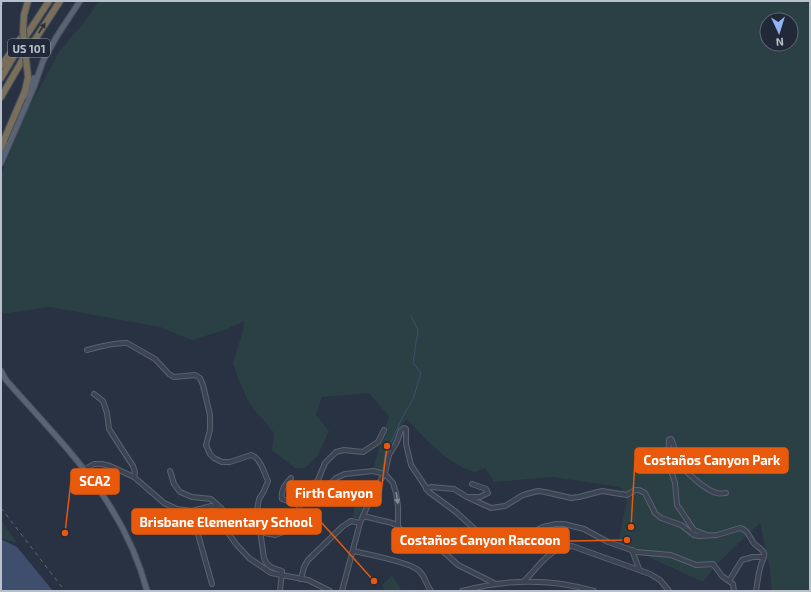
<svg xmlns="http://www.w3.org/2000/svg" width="811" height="592" font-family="'Exo 2',sans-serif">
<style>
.green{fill:#2a4044;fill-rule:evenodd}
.water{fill:#3e4e6c}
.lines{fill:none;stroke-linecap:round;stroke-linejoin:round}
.stream{stroke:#3e4e6c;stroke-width:1}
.minor-casing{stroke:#5a6270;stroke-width:6}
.major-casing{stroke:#464d5c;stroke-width:7}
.highway-casing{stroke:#474f5d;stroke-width:8}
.minor{stroke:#3c4453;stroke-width:4}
.major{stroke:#5a6373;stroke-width:5}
.highway{stroke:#796e59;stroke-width:6}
.rail{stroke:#5e687a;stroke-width:1;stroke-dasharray:4 4;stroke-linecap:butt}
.highway-bridge-casing{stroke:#474f5d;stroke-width:8;stroke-linecap:butt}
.highway-bridge{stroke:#796e59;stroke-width:6}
.oneway{fill:#2a303b}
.oneway2{fill:#818896}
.labels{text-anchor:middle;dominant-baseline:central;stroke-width:3.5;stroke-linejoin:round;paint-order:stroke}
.shield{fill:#212938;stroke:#8b93a0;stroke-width:1}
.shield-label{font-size:11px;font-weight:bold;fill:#b9c0cd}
.leader{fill:none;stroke:#e8590c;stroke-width:1.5}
.callout-dot{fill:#e8590c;stroke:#212938;stroke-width:1.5}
.callout{fill:#e8590c;stroke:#e8590c;stroke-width:1.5}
.callout-label{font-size:13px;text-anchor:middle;font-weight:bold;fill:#fff}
</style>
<rect width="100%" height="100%" fill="#283243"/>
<!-- green -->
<g class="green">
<path d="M 99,1 L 797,1 L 810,3 L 810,591 L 772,591 L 770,569 L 760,523 L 717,564 L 703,582 L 618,543 L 627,500 L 620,487 L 552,477 L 494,482 L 485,468 L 475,472 C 450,466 424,438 407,419 L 399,429 L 397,440 L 387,456 L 384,472 L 373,469 L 389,416 L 369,393 L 322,397 L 316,415 L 329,431 L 318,455 L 305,468 L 295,468 L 272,450 L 274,433 L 249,403 L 239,381 L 233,363 L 243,330 L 244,321 L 225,330 L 192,340 L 160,327 L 50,307 L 1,314 L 1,174 L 26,113 L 59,52 L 86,20 ZM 767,20 L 791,20 L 791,44 L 767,44 Z"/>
<path d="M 362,489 L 371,492 L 360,518 L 353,518 L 354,509 Z"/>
<path d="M 1,520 L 17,543 L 1,538 Z"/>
<path d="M 392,575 L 402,591 L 385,591 L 382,586 Z"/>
</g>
<!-- water -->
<path class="water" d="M 1,540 L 3,540 L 17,547 L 53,591 L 1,591 Z"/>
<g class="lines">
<!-- stream -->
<path class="stream" d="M 383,470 L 385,455 L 403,416 L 413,399 L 421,373 L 413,363 L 418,330 L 411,316"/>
<defs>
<g id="minor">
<path d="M 87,350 C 98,347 115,342 127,343 L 155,359 L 169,374 L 174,377 L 195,375 L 200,378 L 203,385 L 210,415 L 210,430 L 206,445 L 210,454 L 214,458 L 222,462 L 230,462 L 251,455 C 261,458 264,473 268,481 L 264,491 L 259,499 L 257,510 L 264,558 C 267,567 273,568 282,571 L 280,591"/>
<path d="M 94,394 L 103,401 L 107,413 L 109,429 L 133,466 L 135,472 L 134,477"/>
<path d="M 85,469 L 94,464 L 102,464 L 110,466 L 134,477 L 164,503 L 177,509 L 192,511 L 211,506 L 219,507"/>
<path d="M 170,471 L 174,484 L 180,492 L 192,497 L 211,499 L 222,509 L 224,511 L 227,526 L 229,534 L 236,544 L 249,558 L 271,573 L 308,580 L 330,591"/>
<path d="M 291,478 C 286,484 280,490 282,499 L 299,505"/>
<path d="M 426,489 L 431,487 L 454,489 L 467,497 L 491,508 L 505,506 L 523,495 L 538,491 L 545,492 L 571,498 L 579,497 L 602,491 L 627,495 L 635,490 L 639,490 L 645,493 L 655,513 L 661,518 L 681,525 L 694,535 L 699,536 L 717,535 L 740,528 C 748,530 749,536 753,542 C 755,546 762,548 764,553 C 765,557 763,559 762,562 C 758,572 758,581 756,591"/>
<path d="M 306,494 L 325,489 L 336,478 L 345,474 L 373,471 L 385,474 L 393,483 L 396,493 L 398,506 L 398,526 L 402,532 L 408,535 L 421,537 L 432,541 L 458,565 L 494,583"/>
<path d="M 469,497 L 480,497 L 488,493 L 486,489 L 472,484"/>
<path d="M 187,511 L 194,520 L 212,584"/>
<path d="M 363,516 L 392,523 L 398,526"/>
<path d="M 260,532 L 275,535 L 289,530 L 294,524 L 302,499 L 318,480 L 325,463 L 336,452 L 344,450 L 363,452 L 378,442 L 384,430"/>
<path d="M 707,535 L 694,530 L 677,505 L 675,483 L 668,461 L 669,440 L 671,439 C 675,446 675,454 678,461 C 683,470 706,491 717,493 C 720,494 723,493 726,493"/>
<path d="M 632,550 L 639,569"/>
<path d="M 353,551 C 367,554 409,562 418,570 C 425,575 426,585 431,591"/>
<path d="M 301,579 L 304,567 L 308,560 L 342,527 L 351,521 L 360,523"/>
<path d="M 524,581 C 538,568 550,546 572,546 L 650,574 L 660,580 L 669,591"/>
<path d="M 729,581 L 742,560 L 753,557 L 764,557"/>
<path d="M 342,591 L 360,523 L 374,491 L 385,473 L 389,455 L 397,442 L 401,430 L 404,428 L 406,429 L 406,444 L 411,465 L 429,492 L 456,512 L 478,532 L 490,539 L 504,544 L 513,544 L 521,542 L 533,532 L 543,527 L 556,524 L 564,524 L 584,529 L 608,542 L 637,552 L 671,555 L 696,565 L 713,564 L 722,576 L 733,584 L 734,591"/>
<path d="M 462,591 C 506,579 550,578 594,591"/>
</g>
<g id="major">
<path d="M 26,96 L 34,78"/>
<path d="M 1,153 L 5,143"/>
<path d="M 1,163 L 34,87 L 43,61 L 57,36 L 80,1"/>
<path d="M 1,371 L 6,380 C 65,447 124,502 147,591"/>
</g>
<g id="highway">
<path d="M 24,15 L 28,1"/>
<path d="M 1,66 L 21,38"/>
<path d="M 1,78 L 24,39 L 49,1"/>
<path d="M 1,97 L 27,52 L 60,1"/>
<path d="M 1,147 L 25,91 L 28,77"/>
</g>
</defs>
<!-- minor casing -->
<use href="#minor" class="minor-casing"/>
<!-- major casing -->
<use href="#major" class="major-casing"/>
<!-- highway casing -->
<use href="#highway" class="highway-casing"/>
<!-- minor -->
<use href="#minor" class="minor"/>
<!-- major -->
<use href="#major" class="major"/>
<!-- highway -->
<use href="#highway" class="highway"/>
<!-- rail -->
<g class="rail">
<path d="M 1,6 L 4,1"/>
<path d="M 1,508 L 65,591"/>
</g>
<defs>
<path id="highway-bridge" d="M 24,15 L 23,31 L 28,77"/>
</defs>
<!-- highway-bridge casing -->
<use href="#highway-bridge" class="highway-bridge-casing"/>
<!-- highway-bridge -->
<use href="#highway-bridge" class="highway-bridge"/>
</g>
<!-- one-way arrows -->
<defs><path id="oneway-solid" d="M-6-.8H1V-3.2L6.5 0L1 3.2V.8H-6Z"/></defs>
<use class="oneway" href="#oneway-solid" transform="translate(42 28) rotate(-57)"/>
<use class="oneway2" href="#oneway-solid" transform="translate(397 498) rotate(81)"/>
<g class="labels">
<!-- shield labels -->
<rect class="shield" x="8" y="39" width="42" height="18" rx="3"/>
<g class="shield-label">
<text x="29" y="48">US 101</text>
</g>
</g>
<!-- callouts -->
<path class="leader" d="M631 527L635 460M65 533L71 481M387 446L381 493M374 581L321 522M627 540L569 541"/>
<g class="callout-dot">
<circle cx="631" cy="527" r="4"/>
<circle cx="65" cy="533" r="4"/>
<circle cx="387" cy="446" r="4"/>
<circle cx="374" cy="581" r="4"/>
<circle cx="627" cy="540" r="4"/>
</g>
<g class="callout">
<rect x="635" y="448" width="153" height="25" rx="4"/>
<rect x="71" y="469" width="48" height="25" rx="4"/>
<rect x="287" y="481" width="94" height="25" rx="4"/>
<rect x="132" y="509" width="189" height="25" rx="4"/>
<rect x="392" y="528" width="177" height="25" rx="4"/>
</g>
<g class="callout-label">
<text x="712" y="465">Costaños Canyon Park</text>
<text x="95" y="486">SCA2</text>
<text x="334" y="498">Firth Canyon</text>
<text x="226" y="527">Brisbane Elementary School</text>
<text x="480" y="545">Costaños Canyon Raccoon</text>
</g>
<!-- border -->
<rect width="811" height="592" fill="none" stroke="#b9c0cd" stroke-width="4"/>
<!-- north arrow -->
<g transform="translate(779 32) rotate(176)"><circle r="19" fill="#212938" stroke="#5e6574"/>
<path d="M0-3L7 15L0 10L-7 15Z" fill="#94b4f7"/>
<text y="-6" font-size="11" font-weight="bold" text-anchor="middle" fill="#b9c0cd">N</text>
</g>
</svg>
